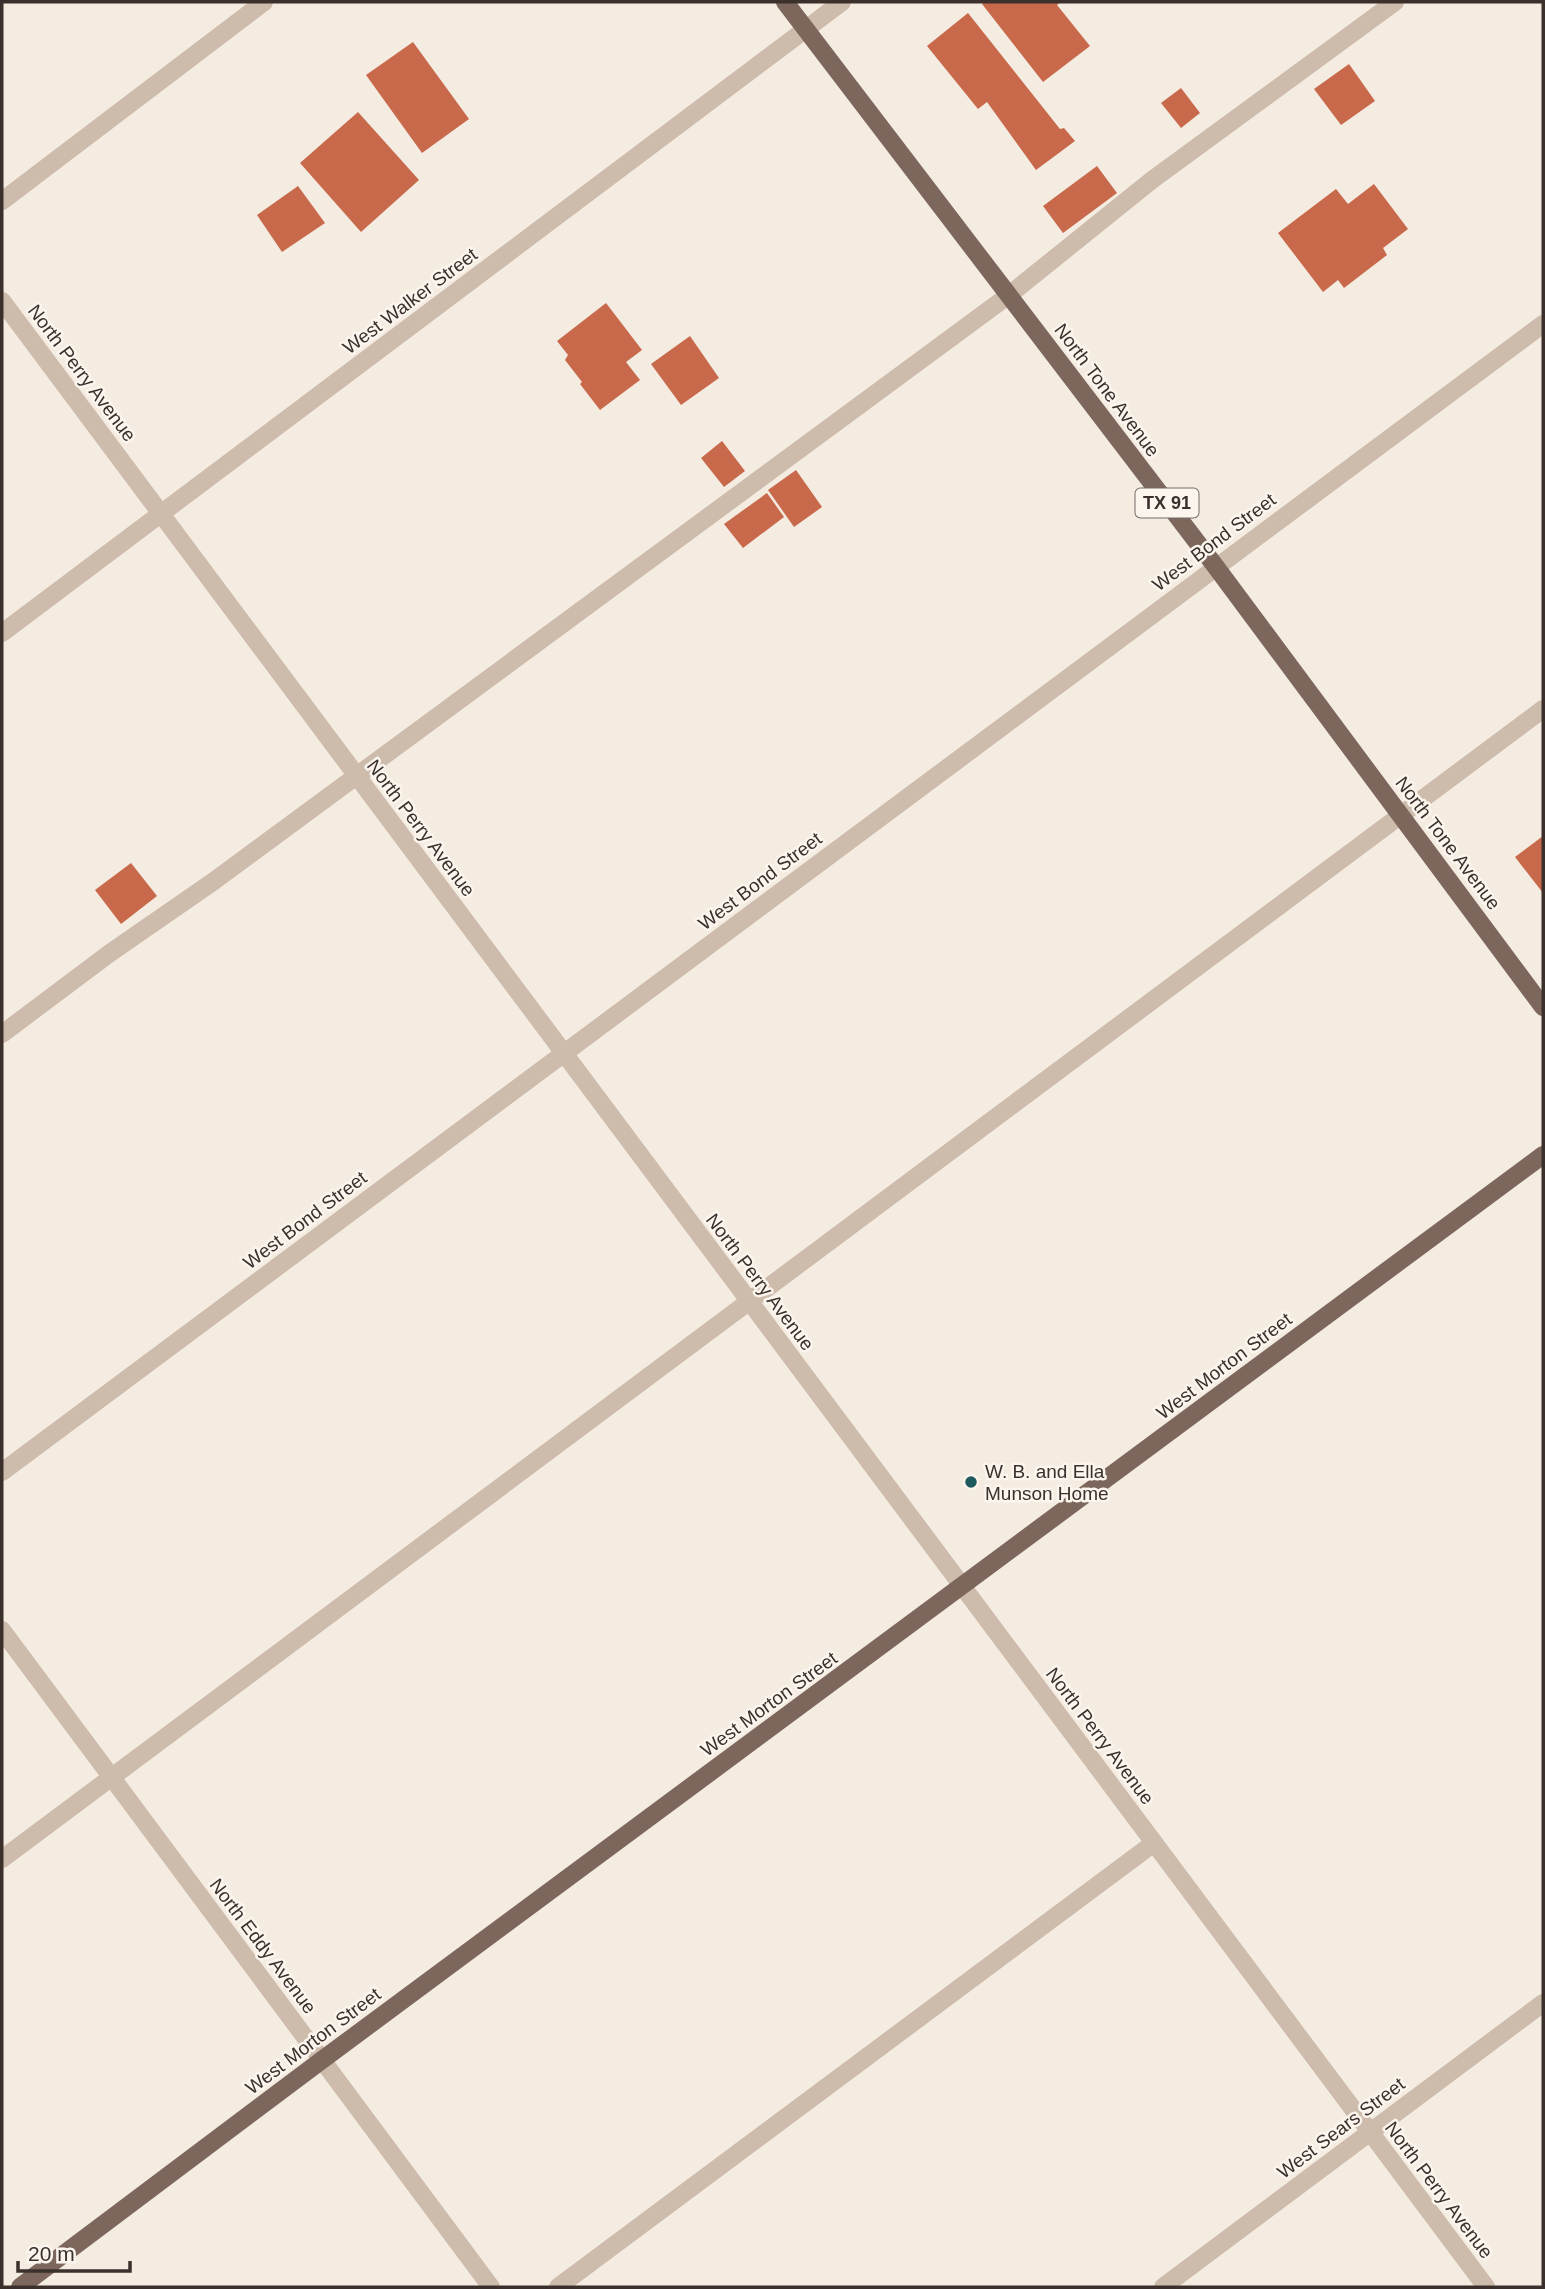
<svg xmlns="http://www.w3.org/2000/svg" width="1545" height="2289" font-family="Helvetica,sans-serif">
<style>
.building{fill:#c8694b}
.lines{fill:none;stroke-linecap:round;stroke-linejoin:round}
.minor{stroke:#cdbbac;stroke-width:18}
.major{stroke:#7d675c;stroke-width:18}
.poi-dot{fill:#1f5a5e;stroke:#fbf5ee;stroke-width:2.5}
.labels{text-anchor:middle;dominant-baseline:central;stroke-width:5;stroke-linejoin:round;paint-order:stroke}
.shield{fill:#fbf5ee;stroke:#756b66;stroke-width:2}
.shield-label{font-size:18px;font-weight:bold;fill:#3b302b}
.street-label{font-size:19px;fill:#3b302b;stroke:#fbf5ee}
.poi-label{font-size:19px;fill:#3b302b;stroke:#fbf5ee;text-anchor:start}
</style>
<rect width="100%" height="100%" fill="#f4ebe1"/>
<!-- building -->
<g class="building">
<path d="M 985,2 L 1061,2 L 1057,5 L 1090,46 L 1043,82 L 982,4 Z"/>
<path d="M 968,13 L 1060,129 L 1064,128 L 1075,141 L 1036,170 L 987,102 L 978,109 L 927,46 Z"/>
<path d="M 413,42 L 469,119 L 422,153 L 366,75 Z"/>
<path d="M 1349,64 L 1375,101 L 1341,125 L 1314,89 Z"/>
<path d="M 1181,88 L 1200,113 L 1181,128 L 1161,103 Z"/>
<path d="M 358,112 L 419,180 L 361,232 L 300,163 Z"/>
<path d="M 1097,166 L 1117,193 L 1063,233 L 1043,206 Z"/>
<path d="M 1374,184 L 1408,229 L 1383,248 L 1387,255 L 1344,288 L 1338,280 L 1323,292 L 1278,233 L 1336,189 L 1348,204 Z"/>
<path d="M 298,186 L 325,223 L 282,252 L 257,215 Z"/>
<path d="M 606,303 L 642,350 L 626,362 L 640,380 L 600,410 L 580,384 L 582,382 L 565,360 L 568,355 L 557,341 Z"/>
<path d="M 690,336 L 719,378 L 681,405 L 651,364 Z"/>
<path d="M 722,441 L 745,471 L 724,487 L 701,458 Z"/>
<path d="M 796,470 L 822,507 L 794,527 L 768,490 Z"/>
<path d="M 767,493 L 784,517 L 743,548 L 724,524 Z"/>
<path d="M 1543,836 L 1543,893 L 1515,857 Z"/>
<path d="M 131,863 L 157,896 L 121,924 L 95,890 Z"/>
</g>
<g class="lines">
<!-- minor -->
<g class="minor">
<path d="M 2,201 L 264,2"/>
<path d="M 2,301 L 1486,2287"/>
<path d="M 2,633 L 842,2"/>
<path d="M 2,1034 L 110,953 L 214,881 L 1009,295 L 1152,180 L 1395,2"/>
<path d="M 2,1472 L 1543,324"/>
<path d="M 2,1630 L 491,2287"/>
<path d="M 2,1859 L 1543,709"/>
<path d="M 558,2287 L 1154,1843"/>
<path d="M 1163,2287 L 1543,2003"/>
</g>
<!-- major -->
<g class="major">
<path d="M 785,2 L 1216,567 L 1543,1007"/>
<path d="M 20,2287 L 322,2060 L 1543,1155"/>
</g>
</g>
<!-- markers -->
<circle class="poi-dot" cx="971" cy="1482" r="7"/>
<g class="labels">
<!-- shield labels -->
<rect class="shield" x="1135.5" y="488.5" width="63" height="29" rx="5"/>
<g class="shield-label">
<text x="1167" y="503">TX 91</text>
</g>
<!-- street labels -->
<g class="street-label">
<text transform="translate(410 301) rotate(-37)">West Walker Street</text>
<text transform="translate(82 373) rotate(53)">North Perry Avenue</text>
<text transform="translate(1107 390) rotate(53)">North Tone Avenue</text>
<text transform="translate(1214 542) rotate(-37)">West Bond Street</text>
<text transform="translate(421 828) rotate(53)">North Perry Avenue</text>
<text transform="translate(1448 843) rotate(53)">North Tone Avenue</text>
<text transform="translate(760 881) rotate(-37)">West Bond Street</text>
<text transform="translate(305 1220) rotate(-37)">West Bond Street</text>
<text transform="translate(760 1282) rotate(53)">North Perry Avenue</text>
<text transform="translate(1224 1366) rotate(-37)">West Morton Street</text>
<text transform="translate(769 1704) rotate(-36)">West Morton Street</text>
<text transform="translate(1100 1736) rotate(53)">North Perry Avenue</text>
<text transform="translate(263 1946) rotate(53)">North Eddy Avenue</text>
<text transform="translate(313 2041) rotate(-37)">West Morton Street</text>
<text transform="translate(1341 2128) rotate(-37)">West Sears Street</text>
<text transform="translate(1439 2190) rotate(53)">North Perry Avenue</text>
</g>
<!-- poi labels -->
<g class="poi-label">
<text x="985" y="1471">W. B. and Ella<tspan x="985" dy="22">Munson Home</tspan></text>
</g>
</g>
<!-- border -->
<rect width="1545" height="2289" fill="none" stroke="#3b302b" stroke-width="7"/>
<!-- scale -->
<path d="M18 2261v10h112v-10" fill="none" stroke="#3b302b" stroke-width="3.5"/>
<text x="28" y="2261" font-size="21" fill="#3b302b" stroke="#fbf5ee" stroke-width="5" paint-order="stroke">20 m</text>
</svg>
